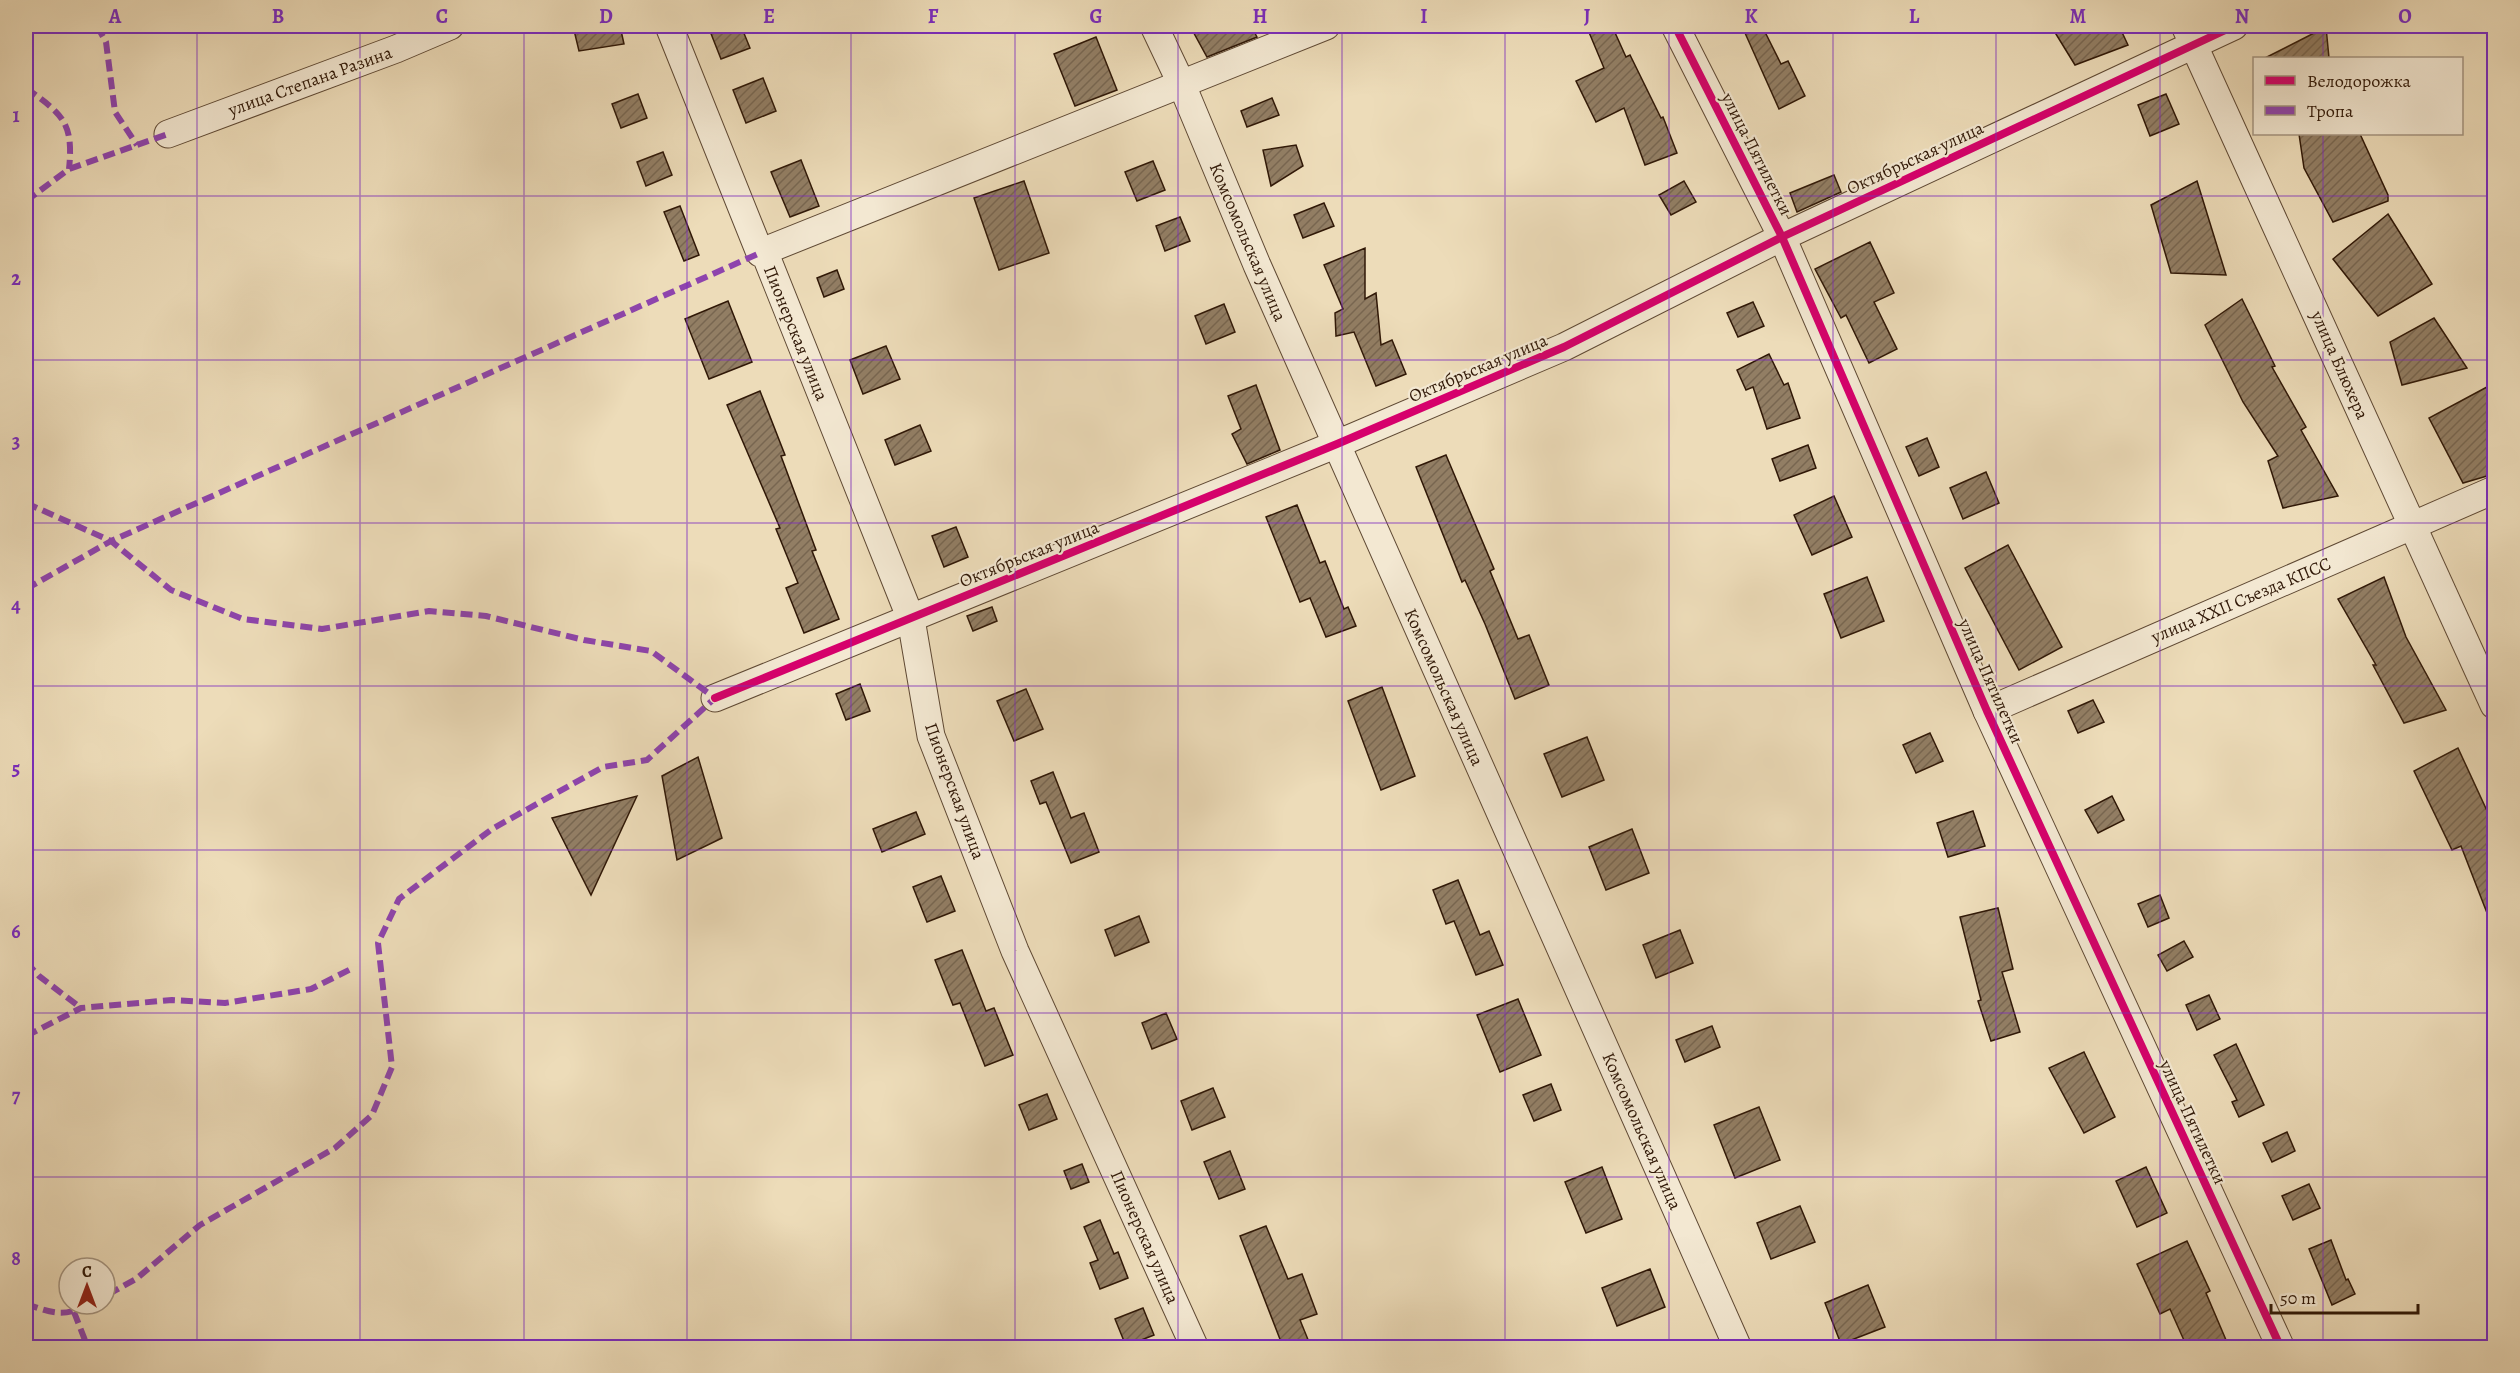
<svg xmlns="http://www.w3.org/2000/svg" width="2520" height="1373" font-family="Alegreya,serif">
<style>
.building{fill:url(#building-hatch);stroke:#301807;stroke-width:1.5}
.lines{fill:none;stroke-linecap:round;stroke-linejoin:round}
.minor-casing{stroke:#5f4934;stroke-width:29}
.minor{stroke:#f3e8d2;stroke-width:27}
.quiet{stroke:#8e44ad;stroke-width:6;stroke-dasharray:12 6;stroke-linecap:butt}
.cycleway-casing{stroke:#f3e8d2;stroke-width:11}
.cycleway{stroke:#d6006c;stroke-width:8}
.grid{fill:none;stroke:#7b2cbf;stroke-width:1.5;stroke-opacity:0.55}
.labels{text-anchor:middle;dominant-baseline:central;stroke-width:4.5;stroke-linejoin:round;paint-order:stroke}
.street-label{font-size:18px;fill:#301807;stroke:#f3e8d2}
.neatline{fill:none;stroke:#7b2cbf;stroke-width:2}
.grid-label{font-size:20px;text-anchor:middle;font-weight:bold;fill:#7b2cbf}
</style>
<defs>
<pattern id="building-hatch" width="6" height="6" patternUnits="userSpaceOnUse" patternTransform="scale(1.5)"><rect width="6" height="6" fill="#927e64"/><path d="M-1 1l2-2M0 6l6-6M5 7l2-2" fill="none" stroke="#786650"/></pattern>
</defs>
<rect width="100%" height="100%" fill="#eddcb9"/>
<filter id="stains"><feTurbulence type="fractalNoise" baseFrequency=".00333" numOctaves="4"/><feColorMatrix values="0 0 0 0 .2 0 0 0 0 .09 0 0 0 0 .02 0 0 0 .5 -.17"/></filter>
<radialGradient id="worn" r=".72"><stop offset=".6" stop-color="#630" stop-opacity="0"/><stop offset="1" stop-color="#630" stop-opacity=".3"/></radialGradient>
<!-- building -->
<g class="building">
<path d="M 573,26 L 620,26 L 624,44 L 579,51 Z"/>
<path d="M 708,26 L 741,26 L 750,48 L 721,59 Z"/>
<path d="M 1190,26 L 1251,26 L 1257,37 L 1207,57 Z"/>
<path d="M 1597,26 L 1612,26 L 1626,57 L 1630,55 L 1661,118 L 1663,117 L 1677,153 L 1645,165 L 1624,108 L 1596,122 L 1576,81 L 1604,68 L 1588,30 Z"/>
<path d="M 1762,26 L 1781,64 L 1788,61 L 1805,96 L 1779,109 L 1745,33 Z"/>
<path d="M 2051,26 L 2119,26 L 2128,45 L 2075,65 Z"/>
<path d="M 2326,27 L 2329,58 L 2265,58 Z"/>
<path d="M 1096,37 L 1117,90 L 1075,106 L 1054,54 Z"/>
<path d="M 763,78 L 776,111 L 746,123 L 733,90 Z"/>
<path d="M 638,94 L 647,118 L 621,128 L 612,104 Z"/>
<path d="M 2166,94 L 2179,124 L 2150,136 L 2138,105 Z"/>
<path d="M 1272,98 L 1279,115 L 1247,127 L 1241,111 Z"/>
<path d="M 2299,134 L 2360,134 L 2388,195 L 2388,201 L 2333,222 L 2304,168 Z"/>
<path d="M 1296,145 L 1303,166 L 1271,186 L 1263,150 Z"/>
<path d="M 663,152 L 672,175 L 646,186 L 637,162 Z"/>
<path d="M 801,160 L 819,206 L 790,217 L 771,172 Z"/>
<path d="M 1153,161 L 1165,190 L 1137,201 L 1125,172 Z"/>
<path d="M 1834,175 L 1841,192 L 1797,212 L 1790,193 Z"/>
<path d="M 1024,181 L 1049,253 L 999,270 L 974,198 Z"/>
<path d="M 1684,181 L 1696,202 L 1671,215 L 1659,195 Z"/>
<path d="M 2197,181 L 2226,275 L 2171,273 L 2151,205 Z"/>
<path d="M 1324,203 L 1334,226 L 1303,238 L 1294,215 Z"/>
<path d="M 680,206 L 699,255 L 684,261 L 664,212 Z"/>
<path d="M 2388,214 L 2432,284 L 2378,316 L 2333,259 Z"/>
<path d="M 1180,217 L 1190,241 L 1165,251 L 1156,226 Z"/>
<path d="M 1870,242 L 1894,293 L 1874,302 L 1897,349 L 1869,363 L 1846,315 L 1841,318 L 1815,269 Z"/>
<path d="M 1365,248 L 1365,299 L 1376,293 L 1381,345 L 1392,340 L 1406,374 L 1376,386 L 1354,332 L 1336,336 L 1335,313 L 1343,309 L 1324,265 Z"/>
<path d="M 837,270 L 844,289 L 824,297 L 817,278 Z"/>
<path d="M 2242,299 L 2275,366 L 2272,367 L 2306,427 L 2301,430 L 2338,496 L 2283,508 L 2268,461 L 2278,456 L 2243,402 L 2205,325 Z"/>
<path d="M 728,301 L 752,362 L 709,379 L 685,319 Z"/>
<path d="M 1753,302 L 1764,326 L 1738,337 L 1727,313 Z"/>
<path d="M 1224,304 L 1235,332 L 1206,344 L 1195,316 Z"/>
<path d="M 2434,318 L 2467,368 L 2402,385 L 2390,342 Z"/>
<path d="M 886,346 L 900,379 L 863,394 L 850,360 Z"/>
<path d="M 1769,354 L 1784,385 L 1788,383 L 1800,418 L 1767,429 L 1753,387 L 1746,390 L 1737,370 Z"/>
<path d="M 1256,385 L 1280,450 L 1247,464 L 1232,434 L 1241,429 L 1228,396 Z"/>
<path d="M 2487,387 L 2494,425 L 2494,474 L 2463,483 L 2429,418 Z"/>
<path d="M 760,391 L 785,455 L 781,456 L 816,550 L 812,551 L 839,619 L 804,633 L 786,588 L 798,583 L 776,529 L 780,528 L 727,405 Z"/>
<path d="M 920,425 L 931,451 L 895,465 L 885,440 Z"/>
<path d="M 1927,438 L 1939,467 L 1919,476 L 1906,447 Z"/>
<path d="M 1808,445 L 1816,468 L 1780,481 L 1772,459 Z"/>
<path d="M 1446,455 L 1494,569 L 1490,571 L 1518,639 L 1529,635 L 1549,685 L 1515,699 L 1485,624 L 1465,580 L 1462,582 L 1416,467 Z"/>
<path d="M 1986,472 L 1999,503 L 1963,519 L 1950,488 Z"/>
<path d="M 1834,496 L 1852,537 L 1812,555 L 1794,515 Z"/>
<path d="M 1297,505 L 1320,563 L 1325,561 L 1344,609 L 1348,607 L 1356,626 L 1326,637 L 1310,598 L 1300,602 L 1266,517 Z"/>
<path d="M 956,527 L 968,557 L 944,567 L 932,536 Z"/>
<path d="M 2008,545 L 2062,647 L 2019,670 L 1965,568 Z"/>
<path d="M 1867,577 L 1884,621 L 1841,638 L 1824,594 Z"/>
<path d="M 2384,577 L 2406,637 L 2446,710 L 2404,723 L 2373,665 L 2376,665 L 2338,599 Z"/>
<path d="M 992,607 L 997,621 L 973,631 L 967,616 Z"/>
<path d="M 860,684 L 870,711 L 846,720 L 836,694 Z"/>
<path d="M 1382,687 L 1415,776 L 1381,790 L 1348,701 Z"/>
<path d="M 1026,689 L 1043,729 L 1014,741 L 997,701 Z"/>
<path d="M 2093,700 L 2104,722 L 2078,733 L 2068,711 Z"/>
<path d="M 1930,733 L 1943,761 L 1916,773 L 1903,745 Z"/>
<path d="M 1587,737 L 1604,780 L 1562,797 L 1544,754 Z"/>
<path d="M 2458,748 L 2494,826 L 2494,931 L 2461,846 L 2452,850 L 2414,771 Z"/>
<path d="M 698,757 L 722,838 L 677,860 L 662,776 Z"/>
<path d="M 1053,772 L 1071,818 L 1084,813 L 1099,852 L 1071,863 L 1046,802 L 1040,804 L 1031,781 Z"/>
<path d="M 637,796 L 591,895 L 552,818 Z"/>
<path d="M 2112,796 L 2124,820 L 2098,833 L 2085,810 Z"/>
<path d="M 1973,811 L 1985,846 L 1948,857 L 1937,823 Z"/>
<path d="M 916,812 L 925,834 L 882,852 L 873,829 Z"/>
<path d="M 1632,829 L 1649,873 L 1606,890 L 1589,847 Z"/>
<path d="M 941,876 L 955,911 L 927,922 L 913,887 Z"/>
<path d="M 1458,880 L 1480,935 L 1489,931 L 1503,965 L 1476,975 L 1454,921 L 1446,924 L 1433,890 Z"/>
<path d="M 2160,895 L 2169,918 L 2148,927 L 2138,904 Z"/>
<path d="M 1998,908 L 2013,969 L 2002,972 L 2020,1032 L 1991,1041 L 1978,1001 L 1981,1000 L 1960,917 Z"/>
<path d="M 1139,916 L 1149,942 L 1115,956 L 1105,930 Z"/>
<path d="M 1680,930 L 1693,963 L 1656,978 L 1643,945 Z"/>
<path d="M 2184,941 L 2193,957 L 2167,971 L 2158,955 Z"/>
<path d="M 962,950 L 986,1011 L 994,1008 L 1013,1055 L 985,1066 L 960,1003 L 953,1005 L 935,960 Z"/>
<path d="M 2209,995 L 2220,1019 L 2197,1030 L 2186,1005 Z"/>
<path d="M 1518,999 L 1541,1055 L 1500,1072 L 1477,1015 Z"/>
<path d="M 1166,1013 L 1177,1039 L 1152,1049 L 1142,1023 Z"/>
<path d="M 1712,1026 L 1720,1047 L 1685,1062 L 1676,1040 Z"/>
<path d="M 2236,1044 L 2264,1105 L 2239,1117 L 2232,1102 L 2237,1100 L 2214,1055 Z"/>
<path d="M 2084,1052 L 2115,1117 L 2084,1133 L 2049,1068 Z"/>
<path d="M 1551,1084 L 1561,1110 L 1534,1121 L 1523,1095 Z"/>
<path d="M 1213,1088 L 1225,1117 L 1192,1130 L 1181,1101 Z"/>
<path d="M 1047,1094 L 1057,1119 L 1029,1130 L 1019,1105 Z"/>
<path d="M 1759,1107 L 1780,1160 L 1735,1178 L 1714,1125 Z"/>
<path d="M 2287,1132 L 2295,1151 L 2272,1162 L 2263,1143 Z"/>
<path d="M 1230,1151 L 1245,1189 L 1219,1199 L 1204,1162 Z"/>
<path d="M 1082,1164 L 1089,1182 L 1071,1189 L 1064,1171 Z"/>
<path d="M 1602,1167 L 1622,1219 L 1586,1233 L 1565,1182 Z"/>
<path d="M 2146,1167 L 2167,1213 L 2137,1227 L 2116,1181 Z"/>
<path d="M 2309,1184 L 2320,1208 L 2293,1220 L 2282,1196 Z"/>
<path d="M 1800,1206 L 1815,1242 L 1771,1259 L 1757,1223 Z"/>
<path d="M 1100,1220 L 1114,1254 L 1118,1252 L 1128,1278 L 1100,1289 L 1090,1263 L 1098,1260 L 1084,1227 Z"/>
<path d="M 1266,1226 L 1288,1279 L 1302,1274 L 1317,1314 L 1300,1320 L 1311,1347 L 1283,1347 L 1240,1236 Z"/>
<path d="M 2331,1240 L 2346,1280 L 2348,1279 L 2355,1294 L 2332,1305 L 2309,1249 Z"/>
<path d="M 2187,1241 L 2210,1291 L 2206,1293 L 2229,1347 L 2187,1347 L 2170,1309 L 2160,1314 L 2137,1264 Z"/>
<path d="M 1650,1269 L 1665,1307 L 1617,1326 L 1602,1288 Z"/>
<path d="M 1868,1285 L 1885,1327 L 1841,1344 L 1825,1303 Z"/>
<path d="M 1143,1308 L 1154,1335 L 1126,1346 L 1115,1319 Z"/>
</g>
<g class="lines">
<defs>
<g id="minor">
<path d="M 669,26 L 760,253 L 764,251 L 911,619 L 931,736 L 1015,951 L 1195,1348"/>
<path d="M 1154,26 L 1182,85 L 1257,265 L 1738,1348"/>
<path d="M 1675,26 L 1782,237 L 1987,711 L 2281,1348"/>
<path d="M 2185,26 L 2494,705"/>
<path d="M 168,134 L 396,49 L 450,26"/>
<path d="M 764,251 L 1326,26"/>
<path d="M 715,698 L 1337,444 L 1564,347 L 1782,237 L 2234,26"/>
<path d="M 1987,711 L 2494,490"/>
</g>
</defs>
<!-- minor casing -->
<use href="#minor" class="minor-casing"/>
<!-- minor -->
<use href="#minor" class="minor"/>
<!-- quiet -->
<g class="quiet">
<path d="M 97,26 L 106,42 L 115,112 L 137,145"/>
<path d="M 26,88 C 62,114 74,122 69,169"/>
<path d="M 26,201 L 69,169 L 168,134"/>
<path d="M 26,503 L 111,541 L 171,590 L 243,619 L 322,629 L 429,611 L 486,616 L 584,640 L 651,651 L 715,698 L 647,760 L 603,767 L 492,829 L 399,899 L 378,943 L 392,1067 L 372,1115 L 335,1148 L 200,1225 L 136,1279 L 105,1296"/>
<path d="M 26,589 L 111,541 L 760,253"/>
<path d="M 26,962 L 39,976 L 81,1008"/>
<path d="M 26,1036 L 81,1008 L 172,1000 L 225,1003 L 311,989 L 353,968"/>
<path d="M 26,1304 C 53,1313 63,1318 90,1304"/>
<path d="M 74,1312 L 88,1348"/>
</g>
<defs>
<g id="cycleway">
<path d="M 1675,26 L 1782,237 L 1987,711 L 2281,1348"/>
<path d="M 715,698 L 1337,444 L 1564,347 L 1782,237 L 2234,26"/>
</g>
</defs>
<!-- cycleway casing -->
<use href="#cycleway" class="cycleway-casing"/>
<!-- cycleway -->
<use href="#cycleway" class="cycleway"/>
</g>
<!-- grid -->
<path class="grid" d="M 197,26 L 197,1348M 360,26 L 360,1348M 524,26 L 524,1348M 687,26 L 687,1348M 851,26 L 851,1348M 1015,26 L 1015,1348M 1178,26 L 1178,1348M 1342,26 L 1342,1348M 1505,26 L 1505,1348M 1669,26 L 1669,1348M 1833,26 L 1833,1348M 1996,26 L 1996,1348M 2160,26 L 2160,1348M 2323,26 L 2323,58M 2323,134 L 2323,1348M 26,196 L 2494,196M 26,360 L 2494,360M 26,523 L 2494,523M 26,686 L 2494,686M 26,850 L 2494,850M 26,1013 L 2494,1013M 26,1177 L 2494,1177"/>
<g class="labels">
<!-- street labels -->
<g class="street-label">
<text transform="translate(310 81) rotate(-20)">улица Степана Разина</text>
<text transform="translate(1757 154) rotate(63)">улица Пятилетки</text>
<text transform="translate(1915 158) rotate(-25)">Октябрьская улица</text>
<text transform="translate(1248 242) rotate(67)">Комсомольская улица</text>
<text transform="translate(796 333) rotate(68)">Пионерская улица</text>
<text transform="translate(2340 365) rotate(66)">улица Блюхера</text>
<text transform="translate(1478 368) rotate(-23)">Октябрьская улица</text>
<text transform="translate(1029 554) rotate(-22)">Октябрьская улица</text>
<text transform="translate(2241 600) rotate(-23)">улица XXII Съезда КПСС</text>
<text transform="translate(1991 681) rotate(66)">улица Пятилетки</text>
<text transform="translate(1444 687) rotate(66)">Комсомольская улица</text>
<text transform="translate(955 791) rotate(70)">Пионерская улица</text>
<text transform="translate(2193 1122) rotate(65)">улица Пятилетки</text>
<text transform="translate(1642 1131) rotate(66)">Комсомольская улица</text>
<text transform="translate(1145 1237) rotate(66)">Пионерская улица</text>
</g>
</g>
<!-- margin -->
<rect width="2520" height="1373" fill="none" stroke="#eddcb9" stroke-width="66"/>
<!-- legend -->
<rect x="2253" y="57" width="210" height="78" fill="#f3e8d2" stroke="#a59581" stroke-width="1.5"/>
<rect x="2265" y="76" width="30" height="9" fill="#d6006c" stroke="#a59581" stroke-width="1.5"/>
<text x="2307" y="87" font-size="18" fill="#301807">Велодорожка</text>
<rect x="2265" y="106" width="30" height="9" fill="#8e44ad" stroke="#a59581" stroke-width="1.5"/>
<text x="2307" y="117" font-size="18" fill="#301807">Тропа</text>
<!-- north arrow -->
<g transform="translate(87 1286)"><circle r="28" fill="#f3e8d2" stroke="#a59581" stroke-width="1.5"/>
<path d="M0-4.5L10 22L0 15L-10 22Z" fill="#8f2418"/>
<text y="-9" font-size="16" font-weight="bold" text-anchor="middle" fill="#301807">С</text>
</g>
<!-- scale -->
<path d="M2271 1304v9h147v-9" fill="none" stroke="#301807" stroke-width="3"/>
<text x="2280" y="1304" font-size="18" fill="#301807" stroke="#f3e8d2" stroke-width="4.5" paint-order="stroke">50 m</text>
<rect x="33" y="33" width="2454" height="1307" class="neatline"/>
<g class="grid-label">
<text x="115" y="23">A</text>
<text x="278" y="23">B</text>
<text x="442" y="23">C</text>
<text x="606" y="23">D</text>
<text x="769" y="23">E</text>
<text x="933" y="23">F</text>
<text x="1096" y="23">G</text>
<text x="1260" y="23">H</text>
<text x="1424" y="23">I</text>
<text x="1587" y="23">J</text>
<text x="1751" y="23">K</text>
<text x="1914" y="23">L</text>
<text x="2078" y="23">M</text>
<text x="2242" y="23">N</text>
<text x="2405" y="23">O</text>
<text x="16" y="122">1</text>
<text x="16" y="285">2</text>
<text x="16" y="448">3</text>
<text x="16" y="612">4</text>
<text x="16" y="775">5</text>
<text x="16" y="938">6</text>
<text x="16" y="1102">7</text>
<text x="16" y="1265">8</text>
</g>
<rect width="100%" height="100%" filter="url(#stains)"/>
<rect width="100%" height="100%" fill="url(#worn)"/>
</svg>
